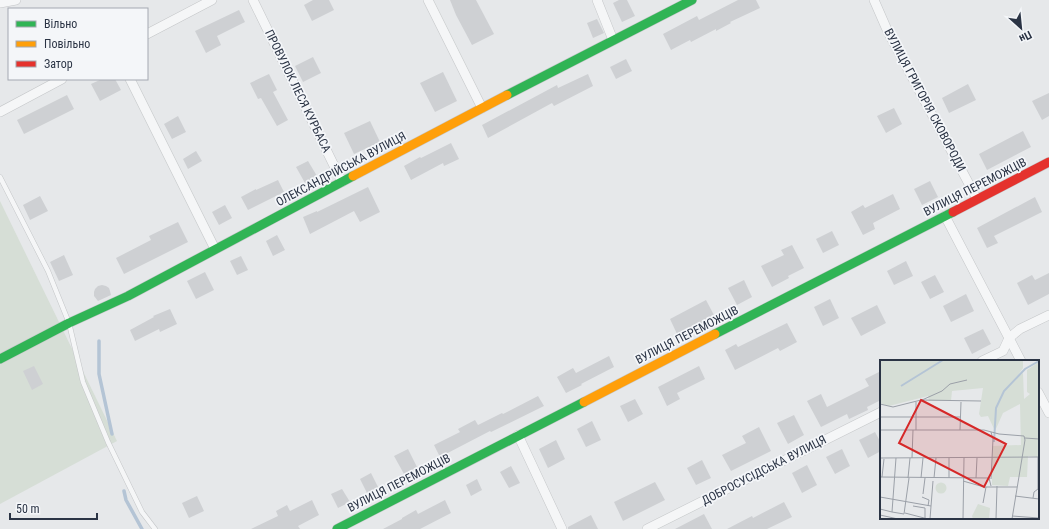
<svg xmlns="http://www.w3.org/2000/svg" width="1049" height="529" font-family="'Roboto Condensed',sans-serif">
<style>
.green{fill:#d6ded6}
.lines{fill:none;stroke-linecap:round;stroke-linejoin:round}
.stream{stroke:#b4c4d5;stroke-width:3.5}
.building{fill:#ced0d3}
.lane-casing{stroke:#c4c6c8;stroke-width:5.5}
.street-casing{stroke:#c4c6c8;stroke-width:10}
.fast-casing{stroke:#c4c6c8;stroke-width:10}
.slow-casing{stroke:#c4c6c8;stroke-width:10}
.jam-casing{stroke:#c4c6c8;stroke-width:10}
.lane{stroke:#f5f6f7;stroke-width:4.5}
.street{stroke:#f5f6f7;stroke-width:9}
.fast{stroke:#30b455;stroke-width:9}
.slow{stroke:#ff9f0a;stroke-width:9}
.jam{stroke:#e5322d;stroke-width:9}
.labels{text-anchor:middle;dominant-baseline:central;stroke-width:3.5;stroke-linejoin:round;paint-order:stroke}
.street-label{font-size:12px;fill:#2b3445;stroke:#f4f6f9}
.inset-river{fill:none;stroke:#b4c4d5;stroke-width:2}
.inset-road{fill:none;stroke:#9ba0a8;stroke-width:1}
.view{fill:#d62828;fill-opacity:0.15;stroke:#d62828;stroke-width:2}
.inset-edge{fill:none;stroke:#2b3445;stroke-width:2}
</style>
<rect width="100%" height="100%" fill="#e6e8ea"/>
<!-- green -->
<path class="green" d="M 0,201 L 117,441 L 0,504 Z"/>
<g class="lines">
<!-- stream -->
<g class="stream">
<path d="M 99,341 L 99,374 L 112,434"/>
<path d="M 124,491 L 126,500 L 142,529"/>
</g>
</g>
<!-- building -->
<g class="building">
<path d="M 313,0 L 329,0 L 334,10 L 312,21 L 304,5 Z"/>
<path d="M 450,0 L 476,0 L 494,34 L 472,45 L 456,15 Z"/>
<path d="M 619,0 L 627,0 L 635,16 L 622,22 L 613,3 Z"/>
<path d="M 738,0 L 756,0 L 760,8 L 730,22 L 731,23 L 716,31 L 716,29 L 691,42 L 690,40 L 671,50 L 663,34 L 697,16 L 699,20 Z"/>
<path d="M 239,10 L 245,22 L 217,36 L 221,45 L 206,53 L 195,31 Z"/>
<path d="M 597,19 L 604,33 L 593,38 L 587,23 Z"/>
<path d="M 313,57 L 321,73 L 303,82 L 295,66 Z"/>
<path d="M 626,59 L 632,71 L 616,79 L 610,67 Z"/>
<path d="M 443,72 L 457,101 L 435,112 L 420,83 Z"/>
<path d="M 269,74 L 277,90 L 273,92 L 288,120 L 277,126 L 261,98 L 258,99 L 250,83 Z"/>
<path d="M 588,74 L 593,86 L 554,106 L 552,103 L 488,138 L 482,125 L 557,85 L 558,88 Z"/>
<path d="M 102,79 L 115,79 L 121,90 L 100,101 L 91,84 Z"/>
<path d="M 968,84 L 976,100 L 949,113 L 942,98 Z"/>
<path d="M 1049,93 L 1049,116 L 1042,120 L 1032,101 Z"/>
<path d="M 67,95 L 74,109 L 24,134 L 17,120 Z"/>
<path d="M 894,108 L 902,124 L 886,133 L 877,116 Z"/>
<path d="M 178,116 L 186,132 L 172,139 L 164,124 Z"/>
<path d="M 370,121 L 380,142 L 354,154 L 344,133 Z"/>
<path d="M 1023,131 L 1031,147 L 987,170 L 979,154 Z"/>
<path d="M 451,143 L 459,159 L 444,166 L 443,163 L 411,180 L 404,166 L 420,157 L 421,158 Z"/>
<path d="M 196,151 L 202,161 L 188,169 L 183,159 Z"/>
<path d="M 308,161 L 317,176 L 305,183 L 296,167 Z"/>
<path d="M 278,180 L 284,192 L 248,210 L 241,197 L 256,189 L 256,190 Z"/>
<path d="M 930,181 L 938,197 L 922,205 L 914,189 Z"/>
<path d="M 368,187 L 380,212 L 360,222 L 354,211 L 310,234 L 303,217 L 317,211 L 317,212 Z"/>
<path d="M 893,194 L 900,209 L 873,223 L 875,229 L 863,235 L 851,212 L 863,205 L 865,208 Z"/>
<path d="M 40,196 L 48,211 L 30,220 L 23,205 Z"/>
<path d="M 1035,197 L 1042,212 L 994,236 L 998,243 L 987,248 L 977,228 Z"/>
<path d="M 225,205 L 232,218 L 219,225 L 212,212 Z"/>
<path d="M 178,222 L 188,242 L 124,274 L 116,258 L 151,240 L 149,236 Z"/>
<path d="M 832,231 L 839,245 L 823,253 L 816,239 Z"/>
<path d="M 277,235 L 285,250 L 273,256 L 266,241 Z"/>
<path d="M 792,245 L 804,268 L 788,276 L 789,278 L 772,287 L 761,266 L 784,255 L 781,250 Z"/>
<path d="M 64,255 L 73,275 L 59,281 L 50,262 Z"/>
<path d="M 241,256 L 248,270 L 237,275 L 230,261 Z"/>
<path d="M 906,261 L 913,276 L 894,285 L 887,271 Z"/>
<path d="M 205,272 L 214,290 L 196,299 L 187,281 Z"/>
<path d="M 1049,273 L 1049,294 L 1028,305 L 1017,283 L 1032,275 L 1035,280 Z"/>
<path d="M 935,275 L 944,292 L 930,299 L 921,282 Z"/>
<path d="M 744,280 L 752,297 L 737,305 L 728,288 Z"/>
<path d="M 102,285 L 106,286 L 109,288 L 110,291 L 111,295 L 98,301 L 94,296 L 94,292 L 95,289 L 98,286 Z"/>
<path d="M 966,294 L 974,311 L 951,322 L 943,306 Z"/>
<path d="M 830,299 L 839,318 L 823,326 L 814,307 Z"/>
<path d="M 706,300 L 715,317 L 678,336 L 670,319 Z"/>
<path d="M 877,305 L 886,323 L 861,336 L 851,318 Z"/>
<path d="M 170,309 L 177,324 L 160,332 L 159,329 L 135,341 L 130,330 L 154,317 L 153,316 Z"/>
<path d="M 787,323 L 797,342 L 780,351 L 778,348 L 735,370 L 725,350 L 736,344 L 738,347 Z"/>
<path d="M 983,329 L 991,344 L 972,354 L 964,338 Z"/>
<path d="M 609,356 L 614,367 L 581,384 L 582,385 L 566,393 L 557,377 L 573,368 L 576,373 Z"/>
<path d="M 34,366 L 43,384 L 32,390 L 23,371 Z"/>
<path d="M 699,366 L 705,379 L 677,393 L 680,399 L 667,406 L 658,387 Z"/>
<path d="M 881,371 L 881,400 L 867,407 L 868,410 L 849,419 L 847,414 L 821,427 L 807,401 L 821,394 L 827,407 L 869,386 L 865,379 Z"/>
<path d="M 538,396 L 544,406 L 491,432 L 490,431 L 440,457 L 434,445 L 460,432 L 458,429 L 475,420 L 478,425 L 502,413 L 503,414 Z"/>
<path d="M 635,399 L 643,414 L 628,422 L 620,406 Z"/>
<path d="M 794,415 L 804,435 L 788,444 L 777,423 Z"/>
<path d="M 592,421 L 601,440 L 586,447 L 577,429 Z"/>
<path d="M 759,427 L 771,451 L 731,471 L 722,455 L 746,443 L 742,436 Z"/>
<path d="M 875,432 L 881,443 L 881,451 L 868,458 L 859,440 Z"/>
<path d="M 556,440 L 565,459 L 548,468 L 539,449 Z"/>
<path d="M 408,449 L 417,467 L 404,474 L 394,456 Z"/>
<path d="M 842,449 L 850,466 L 835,474 L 826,457 Z"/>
<path d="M 702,460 L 711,478 L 696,485 L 687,468 Z"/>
<path d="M 807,465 L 817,485 L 802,493 L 792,473 Z"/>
<path d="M 511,466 L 520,483 L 509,488 L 500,472 Z"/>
<path d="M 371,473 L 378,487 L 367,493 L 360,479 Z"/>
<path d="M 477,479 L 482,490 L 471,496 L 466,485 Z"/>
<path d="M 655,482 L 665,500 L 623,521 L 614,502 Z"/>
<path d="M 342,489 L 350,502 L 338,508 L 331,494 Z"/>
<path d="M 197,496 L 204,511 L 189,518 L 182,503 Z"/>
<path d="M 312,500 L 319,515 L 298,526 L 300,529 L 251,529 L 278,516 L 276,511 L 287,505 L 290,511 Z"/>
<path d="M 445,500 L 451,513 L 420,529 L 383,529 L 402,519 L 402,518 L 416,510 L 418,514 Z"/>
<path d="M 784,502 L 792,517 L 767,529 L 727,529 L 752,516 L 753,518 Z"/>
<path d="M 704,514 L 712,529 L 675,529 Z"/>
<path d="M 591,515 L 598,529 L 568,529 L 568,527 Z"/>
</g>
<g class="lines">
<defs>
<path id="lane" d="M 0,177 L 48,271 L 69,323 L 83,382 L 108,442 L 142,512 L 155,529"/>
<g id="street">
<path d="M 253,0 L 342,182"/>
<path d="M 428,0 L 482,108"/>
<path d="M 597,0 L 613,40"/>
<path d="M 874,0 L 888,32 L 977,199"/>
<path d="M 0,3 L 16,0"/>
<path d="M 147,34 L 212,0"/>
<path d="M 130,79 L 215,249"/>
<path d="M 0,112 L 62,79"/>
<path d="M 945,216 L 1021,361"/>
<path d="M 982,361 L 1003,351 L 1009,338 L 1020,329 L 1049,315"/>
<path d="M 1038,392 L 1049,413"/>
<path d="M 518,435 L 562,529"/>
<path d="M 647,529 L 881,412"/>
</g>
<g id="fast">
<path d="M 507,95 L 692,0"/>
<path d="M 715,334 L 953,212"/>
<path d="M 0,359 L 69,323 L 128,296 L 353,176"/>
<path d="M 337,529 L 584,402"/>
</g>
<g id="slow">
<path d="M 353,176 L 507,95"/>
<path d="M 584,402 L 715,334"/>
</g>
<path id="jam" d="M 953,212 L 1049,162"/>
</defs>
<!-- lane casing -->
<use href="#lane" class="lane-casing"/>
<!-- street casing -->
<use href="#street" class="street-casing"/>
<!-- fast casing -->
<use href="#fast" class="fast-casing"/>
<!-- slow casing -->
<use href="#slow" class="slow-casing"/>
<!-- jam casing -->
<use href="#jam" class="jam-casing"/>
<!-- lane -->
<use href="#lane" class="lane"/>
<!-- street -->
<use href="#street" class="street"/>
<!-- fast -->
<use href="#fast" class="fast"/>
<!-- slow -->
<use href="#slow" class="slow"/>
<!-- jam -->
<use href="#jam" class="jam"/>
</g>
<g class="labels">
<!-- street labels -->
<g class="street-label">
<text transform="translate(298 91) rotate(64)">ПРОВУЛОК ЛЕСЯ КУРБАСА</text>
<text transform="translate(925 100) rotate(62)">ВУЛИЦЯ ГРИГОРІЯ СКОВОРОДИ</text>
<text transform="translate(341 169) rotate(-28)">ОЛЕКСАНДРІЙСЬКА ВУЛИЦЯ</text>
<text transform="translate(975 187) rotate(-27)">ВУЛИЦЯ ПЕРЕМОЖЦІВ</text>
<text transform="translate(687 335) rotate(-27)">ВУЛИЦЯ ПЕРЕМОЖЦІВ</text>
<text transform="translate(764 470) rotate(-27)">ДОБРОСУСІДСЬКА ВУЛИЦЯ</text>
<text transform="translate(399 483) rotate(-27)">ВУЛИЦЯ ПЕРЕМОЖЦІВ</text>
</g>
</g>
<!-- overview -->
<g transform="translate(880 360)">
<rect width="159" height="159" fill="#e6e8ea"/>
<path d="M 0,0 L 143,0 L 143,8 L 136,18 L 143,13 L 144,39 L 150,34 L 147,32 L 147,10 L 159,2 L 159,97 L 148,96 L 147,117 L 130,117 L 128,126 L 112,125 L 112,86 L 141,85 L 140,44 L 123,53 L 115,71 L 108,56 L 101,57 L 99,54 L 103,28 L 72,31 L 71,41 L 49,41 L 48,36 L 9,46 L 0,43 ZM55.5 128a5.5 5.5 0 1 1 11 0a5.5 5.5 0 1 1-11 0ZM 98,144 L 110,148 L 109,159 L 93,159 L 92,156 Z" fill="#d6ded6"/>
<path class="inset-river" d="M 21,26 L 63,0M 114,82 L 116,48 L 124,31 L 145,9 L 159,1"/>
<path class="inset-road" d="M 42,40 L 62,31 L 70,24 L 87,20M 36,42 L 36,70M 0,44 L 13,47 L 41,40 L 101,41M 0,57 L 80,57M 0,70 L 104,70 L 119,74 L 144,76 L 145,80 L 132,159M 80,70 L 81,42M 145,78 L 159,79M 0,98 L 158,97 L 158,129 L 154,132 L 153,138M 16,98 L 12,152 L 24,154 L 29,118M 32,98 L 33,70M 0,117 L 109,118 L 111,126M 2,117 L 4,99M 28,118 L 30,98M 41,118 L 43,98M 54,118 L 56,98M 69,118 L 69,98M 96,118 L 97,98M 111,119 L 113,79 L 111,72M 83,121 L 104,127 L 137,127M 43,134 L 45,118M 135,136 L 159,139M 0,137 L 51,146M 42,137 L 49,140 L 48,146M 103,143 L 106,127M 33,146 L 45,148 L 45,158M 0,149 L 12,152M 25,153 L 48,159M 0,155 L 18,159M 132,156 L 159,158M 50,159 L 53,121M 83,159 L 84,98M 116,159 L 117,126"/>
<path class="view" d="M 41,40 L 126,84 L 104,127 L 19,83 Z"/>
<rect width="159" height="159" class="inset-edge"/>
</g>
<!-- legend -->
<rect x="8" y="8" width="140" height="72" fill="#f4f6f9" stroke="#a4a8b1"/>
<rect x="16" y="21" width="20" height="6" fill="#30b455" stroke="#a4a8b1"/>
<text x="44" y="28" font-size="12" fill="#2b3445">Вільно</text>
<rect x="16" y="41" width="20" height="6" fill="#ff9f0a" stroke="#a4a8b1"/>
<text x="44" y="48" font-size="12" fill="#2b3445">Повільно</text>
<rect x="16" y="61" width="20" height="6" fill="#e5322d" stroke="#a4a8b1"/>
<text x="44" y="68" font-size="12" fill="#2b3445">Затор</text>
<!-- north arrow -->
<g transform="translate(1021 28) rotate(153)" stroke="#f4f6f9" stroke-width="3" paint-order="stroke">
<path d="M0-3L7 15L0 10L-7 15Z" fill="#2b3445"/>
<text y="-6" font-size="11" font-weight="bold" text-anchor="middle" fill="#2b3445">Пн</text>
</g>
<!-- scale -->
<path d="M10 513v6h87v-6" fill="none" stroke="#2b3445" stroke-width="2"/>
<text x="16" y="513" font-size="12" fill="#2b3445" stroke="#f4f6f9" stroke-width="3" paint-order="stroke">50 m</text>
</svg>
